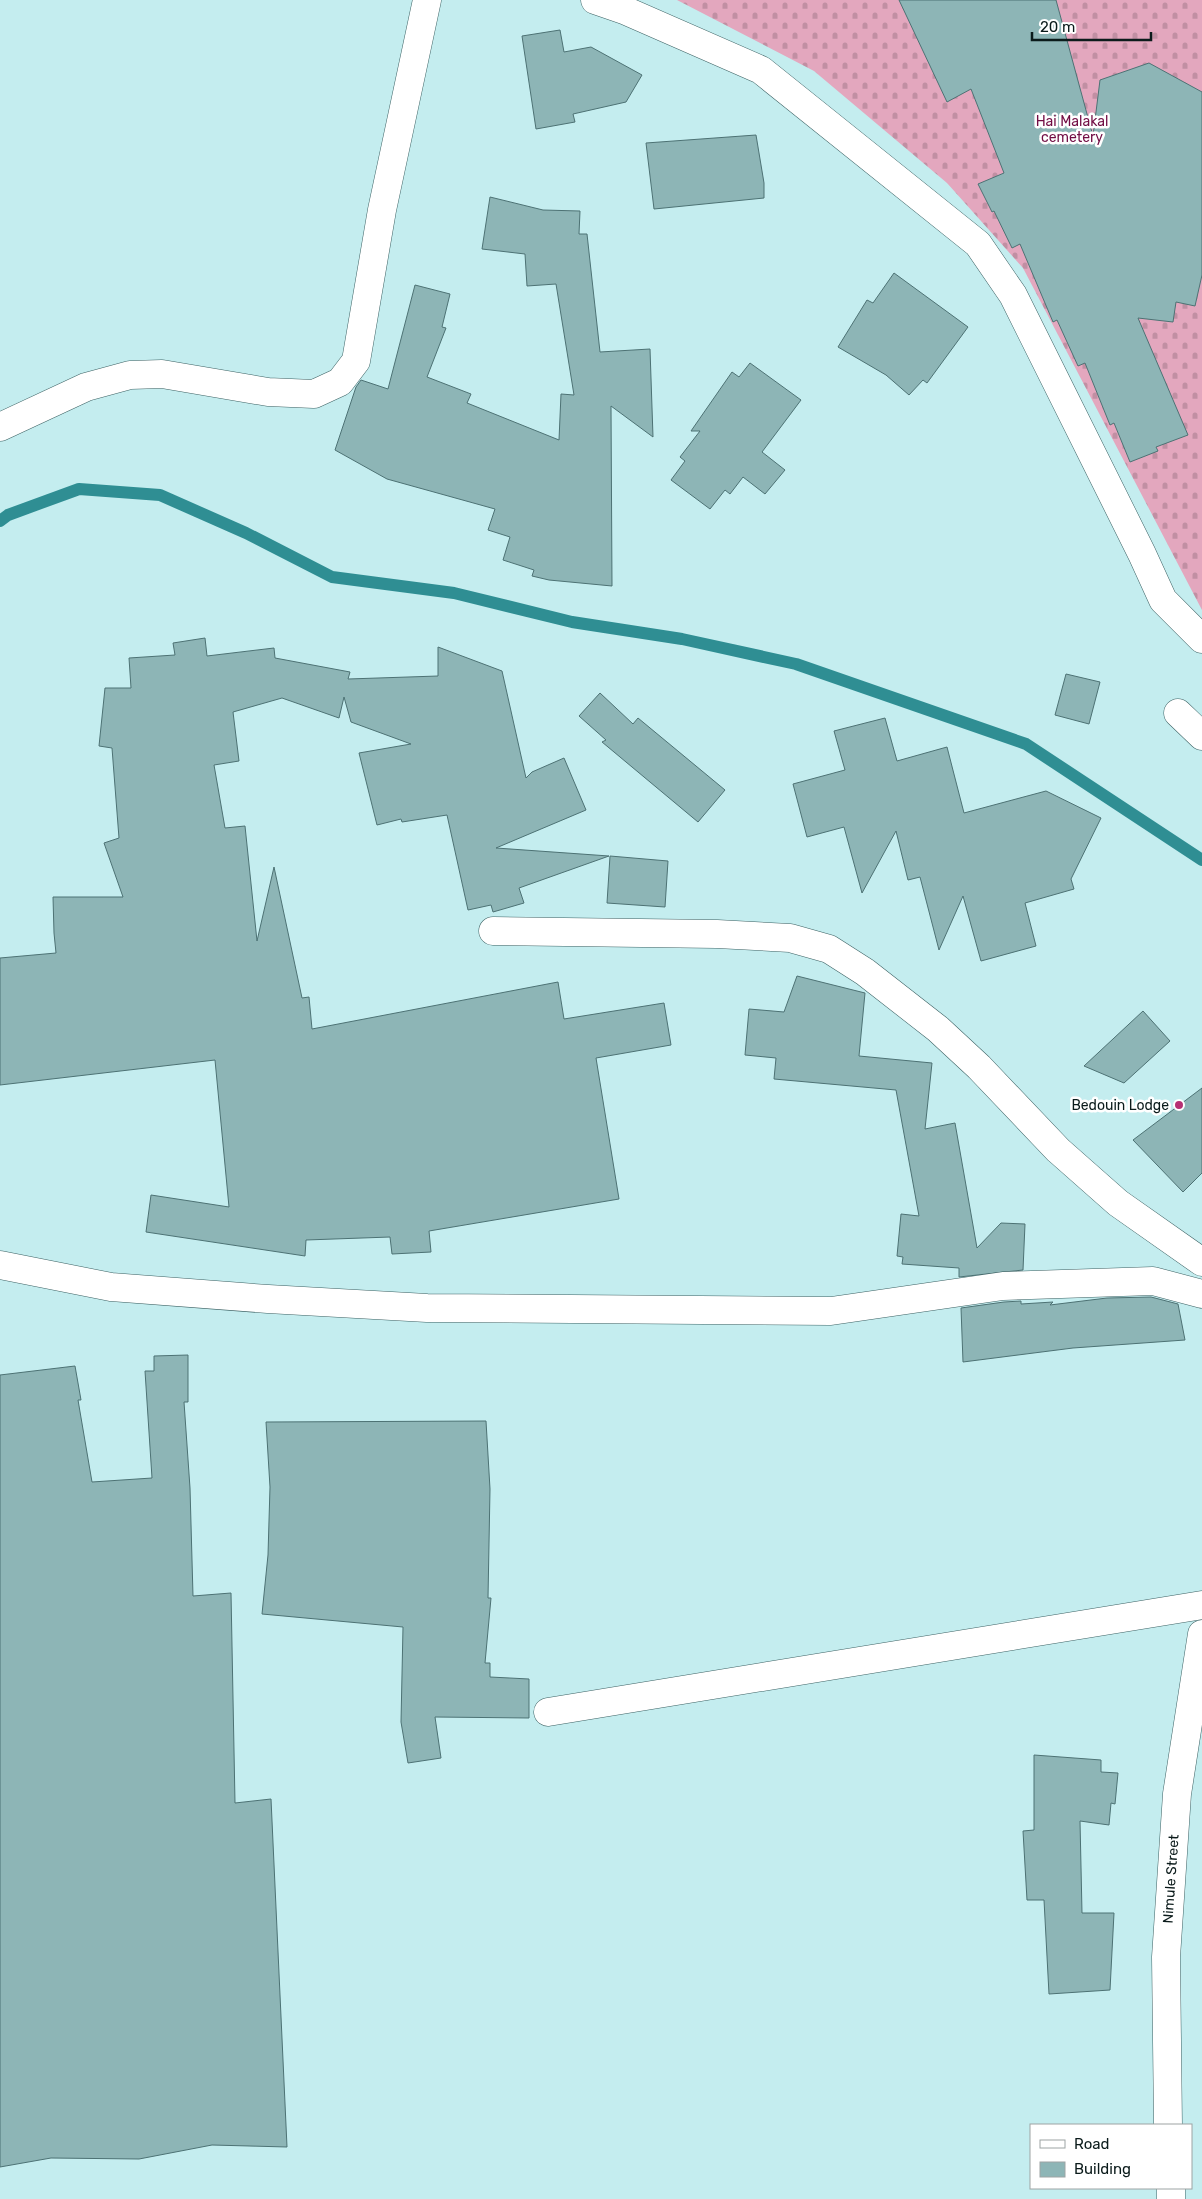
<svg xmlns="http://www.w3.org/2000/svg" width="1202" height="2199" font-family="Rubik,sans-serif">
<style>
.cemetery{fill:url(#cemetery-stones)}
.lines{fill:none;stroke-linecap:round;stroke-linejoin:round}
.stream{stroke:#2f8e93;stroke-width:12}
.building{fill:#8db5b6;stroke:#4d7274}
.minor-casing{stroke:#3d6264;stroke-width:29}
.minor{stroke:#fff;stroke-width:28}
.poi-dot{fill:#b63073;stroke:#fff;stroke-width:2}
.labels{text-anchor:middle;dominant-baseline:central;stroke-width:5;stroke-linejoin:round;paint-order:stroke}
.park-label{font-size:14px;fill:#720d44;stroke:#fff}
.poi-label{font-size:14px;fill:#0b1b1b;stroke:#fff;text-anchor:end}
.street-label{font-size:14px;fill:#0b1b1b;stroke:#fff}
</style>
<defs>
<pattern id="cemetery-stones" width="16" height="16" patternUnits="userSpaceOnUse" patternTransform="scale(1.25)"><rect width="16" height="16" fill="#e3a7be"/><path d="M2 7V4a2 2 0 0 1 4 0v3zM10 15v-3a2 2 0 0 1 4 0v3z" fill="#c18fa3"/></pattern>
</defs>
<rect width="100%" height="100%" fill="#c4edef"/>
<!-- cemetery -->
<path class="cemetery" d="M 677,0 L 1202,0 L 1202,610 L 1023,268 L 947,183 L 814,71 Z"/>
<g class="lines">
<!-- stream -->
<path class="stream" d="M 0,521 L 8,515 L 79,489 L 160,495 L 246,533 L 332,577 L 454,593 L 572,622 L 682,639 L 796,664 L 1026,744 L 1202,860"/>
</g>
<!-- building -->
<g class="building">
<path d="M 899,0 L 1056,0 L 1093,136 L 1100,80 L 1149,63 L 1202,92 L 1202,275 L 1195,306 L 1176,302 L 1173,322 L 1138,318 L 1188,435 L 1156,447 L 1158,451 L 1130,462 L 1114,423 L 1110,425 L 1085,363 L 1078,366 L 1057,320 L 1053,322 L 1020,244 L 1012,248 L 994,211 L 992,212 L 978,184 L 1004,173 L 971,89 L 947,102 Z"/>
<path d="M 560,30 L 564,52 L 591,47 L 642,75 L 626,102 L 573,114 L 575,122 L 536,129 L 522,36 Z"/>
<path d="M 756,135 L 764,183 L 764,198 L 654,209 L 646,143 Z"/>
<path d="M 490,197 L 543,210 L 580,211 L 579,234 L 587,234 L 600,352 L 650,349 L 653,437 L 611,406 L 612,586 L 549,580 L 532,576 L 534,570 L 503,560 L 510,537 L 488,530 L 495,509 L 387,479 L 335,450 L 356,387 L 361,380 L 388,389 L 415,285 L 450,294 L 442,327 L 446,328 L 427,377 L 471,394 L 467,403 L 559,440 L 561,394 L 574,395 L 556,284 L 527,286 L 525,254 L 482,249 Z"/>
<path d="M 894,273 L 968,327 L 927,383 L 923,380 L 909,395 L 886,375 L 838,347 L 867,300 L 873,303 Z"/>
<path d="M 750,363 L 801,400 L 762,452 L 785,470 L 765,494 L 743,477 L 730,494 L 725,490 L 710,509 L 671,480 L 685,461 L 680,457 L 700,431 L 691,431 L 732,372 L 739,377 Z"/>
<path d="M 205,638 L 207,656 L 274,648 L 275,658 L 350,672 L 348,679 L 438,676 L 438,647 L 502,671 L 526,778 L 532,772 L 564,758 L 586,810 L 496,848 L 609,856 L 519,888 L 524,903 L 493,912 L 491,905 L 468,910 L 447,815 L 402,822 L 401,819 L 377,825 L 359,753 L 411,744 L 351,722 L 344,697 L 339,718 L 282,698 L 233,712 L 239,761 L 214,765 L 225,828 L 245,826 L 257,941 L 274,867 L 302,998 L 309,997 L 312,1029 L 558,982 L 564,1019 L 664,1003 L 671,1045 L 596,1058 L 619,1199 L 429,1231 L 431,1252 L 392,1254 L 390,1237 L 306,1240 L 305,1256 L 146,1232 L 151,1195 L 229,1207 L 215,1060 L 0,1085 L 0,958 L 56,953 L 54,933 L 53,897 L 123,897 L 104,843 L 119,838 L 112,748 L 99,746 L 105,688 L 131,688 L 129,658 L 175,655 L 173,643 Z"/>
<path d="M 1066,674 L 1100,682 L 1089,724 L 1055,715 Z"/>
<path d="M 600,693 L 633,724 L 638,718 L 725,790 L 698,822 L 602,742 L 606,740 L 579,716 Z"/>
<path d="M 885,718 L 897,761 L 947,747 L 964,813 L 1046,791 L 1101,818 L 1071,879 L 1074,889 L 1025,903 L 1036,946 L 981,961 L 963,896 L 939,950 L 920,877 L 908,880 L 896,831 L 862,893 L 844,827 L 807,837 L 793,784 L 845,770 L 834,731 Z"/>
<path d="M 610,856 L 668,861 L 665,907 L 607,903 Z"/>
<path d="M 797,976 L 865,993 L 859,1056 L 932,1063 L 925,1129 L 955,1123 L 977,1248 L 1001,1223 L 1025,1224 L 1023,1270 L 959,1277 L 959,1268 L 902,1264 L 903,1257 L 897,1256 L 901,1214 L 919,1216 L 896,1090 L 774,1079 L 776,1058 L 745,1055 L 749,1009 L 784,1012 Z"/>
<path d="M 1143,1011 L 1170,1041 L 1124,1083 L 1084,1066 Z"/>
<path d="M 1202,1088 L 1202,1173 L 1183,1192 L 1133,1140 Z"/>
<path d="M 1151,1297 L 1178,1304 L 1185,1340 L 1073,1348 L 963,1362 L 961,1308 L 1004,1302 L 1021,1301 L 1021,1304 L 1053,1302 L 1050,1305 L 1107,1298 Z"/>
<path d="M 188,1355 L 188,1402 L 184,1402 L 190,1488 L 193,1596 L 231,1593 L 235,1803 L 271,1799 L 287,2147 L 212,2145 L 139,2159 L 51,2158 L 0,2167 L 0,1375 L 75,1366 L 81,1400 L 78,1400 L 92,1482 L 152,1478 L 145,1371 L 154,1371 L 154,1356 Z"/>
<path d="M 486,1421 L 490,1489 L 488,1598 L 491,1598 L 485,1663 L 490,1663 L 490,1677 L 529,1679 L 529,1718 L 435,1717 L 441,1758 L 408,1763 L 401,1722 L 403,1627 L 262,1614 L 268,1555 L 270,1487 L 266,1422 Z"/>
<path d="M 1034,1755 L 1101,1760 L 1101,1772 L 1118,1773 L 1115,1804 L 1111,1803 L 1109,1825 L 1080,1821 L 1082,1913 L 1114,1913 L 1110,1990 L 1049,1994 L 1044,1900 L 1027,1900 L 1023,1831 L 1034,1830 Z"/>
</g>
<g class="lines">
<defs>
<g id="minor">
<path d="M 595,0 L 624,10 L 761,70 L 978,244 L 1013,295 L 1142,554 L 1163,600 L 1202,639"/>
<path d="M 0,427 L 86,387 L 130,375 L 162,374 L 268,392 L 314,394 L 340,382 L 356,361 L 382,210 L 427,0"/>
<path d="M 1178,713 L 1202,736"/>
<path d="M 493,931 L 717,934 L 790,938 L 829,949 L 865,972 L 938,1029 L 979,1067 L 1058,1150 L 1118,1203 L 1202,1262"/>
<path d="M 0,1265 L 111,1287 L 268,1299 L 427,1308 L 831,1311 L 1003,1286 L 1153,1281 L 1202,1294"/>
<path d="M 548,1712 L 1202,1605"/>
<path d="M 1168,2125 L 1166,1957 L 1177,1794 L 1202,1634"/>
<path d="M 1171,2188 L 1171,2199"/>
</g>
</defs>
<!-- minor casing -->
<use href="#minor" class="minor-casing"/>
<!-- minor -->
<use href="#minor" class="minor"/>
</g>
<!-- markers -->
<circle class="poi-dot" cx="1179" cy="1105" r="5"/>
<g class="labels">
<!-- park labels -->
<g class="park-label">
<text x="1072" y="121">Hai Malakal<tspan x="1072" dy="16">cemetery</tspan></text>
</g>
<!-- poi labels -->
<g class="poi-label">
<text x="1169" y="1105">Bedouin Lodge</text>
</g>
<!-- street labels -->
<g class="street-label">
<text transform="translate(1171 1879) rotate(-86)">Nimule Street</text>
</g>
</g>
<!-- legend -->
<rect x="1030" y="2124" width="162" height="65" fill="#ffffff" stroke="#9da4a4"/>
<rect x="1040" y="2140" width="25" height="8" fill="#ffffff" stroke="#9da4a4"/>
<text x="1074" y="2149" font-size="15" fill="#0b1b1b">Road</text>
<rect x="1040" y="2162" width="25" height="15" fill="#8db5b6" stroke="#9da4a4"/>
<text x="1074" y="2174" font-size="15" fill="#0b1b1b">Building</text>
<!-- scale -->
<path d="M1032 32v8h119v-8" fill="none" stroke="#0b1b1b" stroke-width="2.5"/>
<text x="1040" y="32" font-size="15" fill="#0b1b1b" stroke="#ffffff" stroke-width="4" paint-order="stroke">20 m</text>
</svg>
